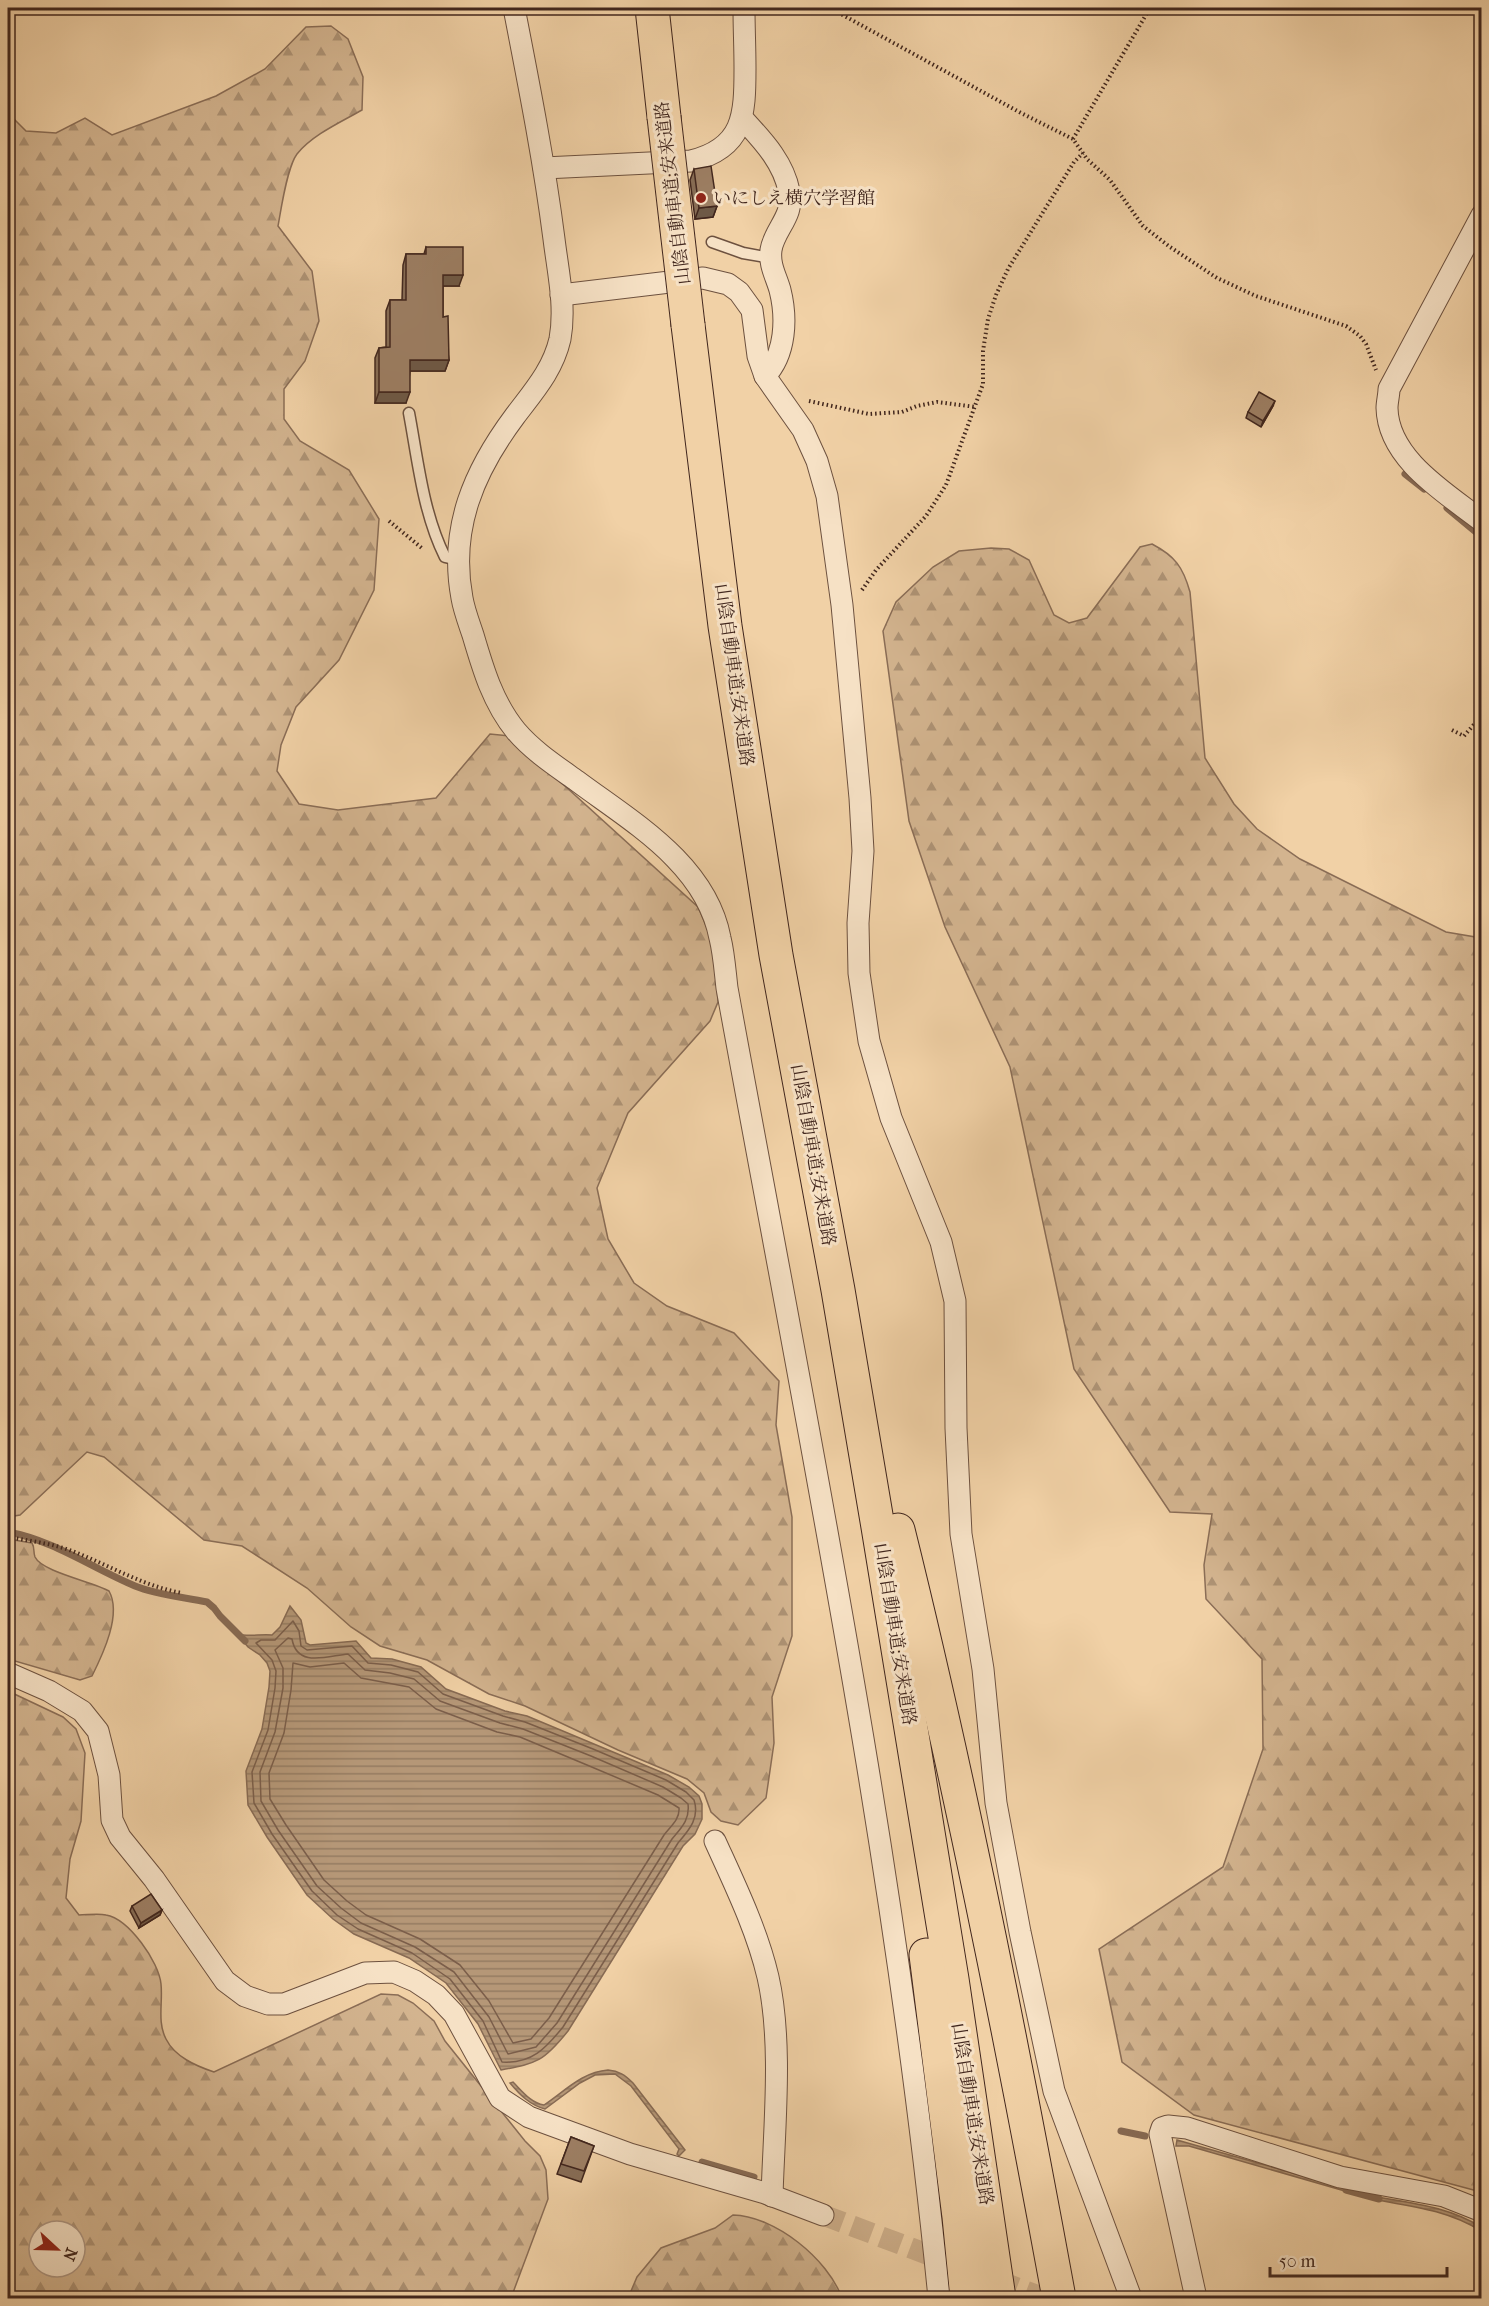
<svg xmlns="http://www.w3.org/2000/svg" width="1489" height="2306" font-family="'IM FELL French Canon','Noto Serif JP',serif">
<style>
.forest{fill:url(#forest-firs);stroke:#8a6d56;stroke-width:1.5;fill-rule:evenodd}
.water{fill:url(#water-rules);stroke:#876a53;stroke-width:1.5}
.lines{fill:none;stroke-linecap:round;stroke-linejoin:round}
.shore{stroke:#7b5e4a;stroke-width:1.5}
.stream{stroke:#876a53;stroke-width:7}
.street-tunnel{stroke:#ceaf8b;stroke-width:21;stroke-dasharray:21 10;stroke-linecap:butt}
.lane-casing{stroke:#6d513f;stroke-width:13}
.street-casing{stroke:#6d513f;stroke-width:23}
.highway-casing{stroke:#41261d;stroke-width:35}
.path{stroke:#41261d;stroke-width:4;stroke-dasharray:1.5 3;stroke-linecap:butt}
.lane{stroke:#f6e1c5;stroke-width:10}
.street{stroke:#f6e1c5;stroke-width:21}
.highway{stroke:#f1d1a6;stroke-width:33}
.highway-bridge-casing{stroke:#41261d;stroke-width:35;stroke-linecap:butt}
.highway-bridge{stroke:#f1d1a6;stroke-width:33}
.wall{fill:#876d56;stroke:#41261d;stroke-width:1.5}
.shaded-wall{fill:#6e5946;stroke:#41261d;stroke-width:1.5}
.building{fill:#9d7f64;stroke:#41261d;stroke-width:1.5}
.poi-dot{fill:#8f2418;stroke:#f6e1c5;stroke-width:2}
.labels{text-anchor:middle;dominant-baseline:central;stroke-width:6;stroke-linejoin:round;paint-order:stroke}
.street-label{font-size:18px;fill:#41261d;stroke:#f6e1c5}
.poi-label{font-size:18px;fill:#41261d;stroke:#f6e1c5;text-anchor:start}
</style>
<defs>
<pattern id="forest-firs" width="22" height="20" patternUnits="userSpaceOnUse" patternTransform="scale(1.5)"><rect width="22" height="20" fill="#d3b48f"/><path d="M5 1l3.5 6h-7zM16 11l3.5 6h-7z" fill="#ad9274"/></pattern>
<pattern id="water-rules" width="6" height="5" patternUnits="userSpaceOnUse" patternTransform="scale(1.5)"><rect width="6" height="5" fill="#b59777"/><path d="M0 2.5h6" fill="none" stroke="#957b61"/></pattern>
</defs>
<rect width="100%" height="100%" fill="#f1d1a6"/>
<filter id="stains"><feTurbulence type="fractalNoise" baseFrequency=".00333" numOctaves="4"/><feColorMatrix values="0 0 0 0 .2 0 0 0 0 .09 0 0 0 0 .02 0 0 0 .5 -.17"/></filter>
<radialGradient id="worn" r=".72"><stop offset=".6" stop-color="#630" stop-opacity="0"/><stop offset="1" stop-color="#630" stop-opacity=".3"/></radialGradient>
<!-- forest -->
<g class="forest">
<path d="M 331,26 L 348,39 L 363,77 L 362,110 C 341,122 312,135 297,154 C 287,167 281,210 278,226 L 312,271 L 319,321 L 305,361 L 284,389 L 284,419 L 300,441 L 349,470 L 379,519 L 374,590 L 339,660 L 296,707 L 281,745 L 277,771 L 299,804 L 338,810 L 436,798 L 490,734 L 510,736 L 698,907 L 714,944 L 718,1002 L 710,1021 L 628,1113 L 597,1188 L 608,1239 L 634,1283 L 667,1306 L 734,1333 L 779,1381 L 776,1425 L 792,1517 L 792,1636 L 772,1697 L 774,1743 L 766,1798 L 738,1825 L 721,1821 L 711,1812 L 704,1793 L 687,1779 L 618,1750 L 525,1706 L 489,1694 L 427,1660 L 380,1646 L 351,1627 L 307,1588 L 242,1546 L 204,1540 L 104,1457 L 87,1452 L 20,1515 L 8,1517 L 8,113 L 26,131 L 56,133 L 85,118 L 112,135 L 216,96 L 265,69 L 306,27 Z"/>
<path d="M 1152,544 C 1175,556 1183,567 1190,592 L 1205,758 L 1234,804 L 1257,829 L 1300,859 L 1446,932 L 1481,938 L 1481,2192 L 1194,2115 L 1122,2062 L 1099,1949 L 1223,1867 L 1263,1749 L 1262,1659 L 1206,1599 L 1204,1565 L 1212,1514 L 1170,1512 L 1074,1369 L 1010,1067 L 945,927 L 909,821 L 883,631 L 896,602 L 933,567 L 959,551 L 991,548 L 1009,549 L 1029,560 L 1054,615 L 1069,623 L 1087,618 L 1140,547 Z"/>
<path d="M 8,1539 L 32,1543 C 35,1548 33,1552 35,1557 C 42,1572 94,1582 109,1591 C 122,1614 103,1654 92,1676 L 80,1680 L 8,1659 Z"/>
<path d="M 8,1691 L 63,1717 L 76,1729 L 85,1753 L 81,1821 L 70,1859 L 66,1898 L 79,1915 C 87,1915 98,1913 106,1915 C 129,1919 159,1962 161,1984 C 163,2002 157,2022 166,2039 C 175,2057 196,2066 214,2072 L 381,1994 L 398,1995 L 413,2003 L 434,2021 L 445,2041 L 525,2141 L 540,2156 L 546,2170 L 548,2199 L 511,2298 L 8,2298 ZM 39,2231 L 75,2231 L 75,2267 L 39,2267 Z"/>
<path d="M 733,2215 C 775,2216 828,2259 842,2298 L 628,2298 L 637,2277 L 661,2248 L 715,2228 Z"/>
</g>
<!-- water -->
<g class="water">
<path d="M 290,1606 L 301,1620 L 306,1643 L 310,1645 L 356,1641 L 371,1658 L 392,1659 L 421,1667 L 446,1689 L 505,1711 L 527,1716 L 668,1775 L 689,1787 L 699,1796 L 702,1804 L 702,1819 L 695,1834 L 683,1846 L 568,2031 C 544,2061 538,2063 501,2070 L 478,2024 L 446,1983 L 409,1958 L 354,1934 L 333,1919 L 307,1895 L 267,1837 L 248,1805 L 246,1771 L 262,1729 L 269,1687 L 270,1671 L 267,1663 L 260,1655 L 248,1647 L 237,1634 C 249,1637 259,1634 272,1635 L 280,1627 Z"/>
<path d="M 608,2070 C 619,2071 625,2075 633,2083 L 685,2150 L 679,2156 L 677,2154 L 679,2149 L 631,2086 L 615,2074 L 595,2075 L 580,2083 L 545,2109 C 530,2105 520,2095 510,2083 L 513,2082 C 522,2091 531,2103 544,2105 C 565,2091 582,2072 608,2070 Z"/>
<path d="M 1177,2140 L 1353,2190 L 1352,2193 L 1189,2146 L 1176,2146 Z"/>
<path d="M 1372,2196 C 1410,2203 1448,2206 1481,2227 L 1481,2231 C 1448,2210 1410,2206 1372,2199 Z"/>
</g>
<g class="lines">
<!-- shore -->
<g class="shore">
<path d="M 293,1621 L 299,1631 L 301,1646 L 307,1650 L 352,1646 L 368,1663 L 391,1665 L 418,1672 L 443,1694 L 503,1716 L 525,1722 L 593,1749 L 666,1780 L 686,1792 L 694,1800 C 700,1818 689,1830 678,1843 L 563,2027 C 546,2048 532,2064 502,2062 L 483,2021 L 450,1979 L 412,1953 L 358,1929 L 337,1915 L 312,1891 L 272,1834 L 254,1803 L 252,1772 L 268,1730 L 275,1688 L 276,1671 L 272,1660 L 256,1643 L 261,1640 L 275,1640 Z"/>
<path d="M 288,1638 L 292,1639 C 297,1668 327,1656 348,1654 L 365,1670 L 390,1673 L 414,1679 L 440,1701 L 500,1723 L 523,1729 L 591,1756 L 663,1787 L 681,1798 L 688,1804 C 690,1820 681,1828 672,1839 L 557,2023 L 536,2047 L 508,2054 L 489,2017 L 454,1972 L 415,1947 L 361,1923 L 341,1908 L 317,1886 L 278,1830 L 261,1801 L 260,1772 L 275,1732 L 283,1688 L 283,1668 L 275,1650 Z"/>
<path d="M 293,1663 L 310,1667 L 344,1663 L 361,1678 L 409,1687 L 436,1709 L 497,1732 L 520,1737 L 587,1765 L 658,1795 L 679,1808 C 680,1819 671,1826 664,1835 L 549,2018 L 531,2039 L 513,2043 L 489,2001 L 460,1965 L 420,1939 L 366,1915 L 347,1901 L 324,1880 L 286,1825 L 270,1799 L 269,1773 L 284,1733 L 291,1690 Z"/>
</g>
<!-- stream -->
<g class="stream">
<path d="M 1405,474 L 1424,489"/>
<path d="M 1447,508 L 1482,537"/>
<path d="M 8,1532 C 53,1540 92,1568 135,1586 C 157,1595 183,1597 207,1602 L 214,1608 L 220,1616 L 245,1641"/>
<path d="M 1121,2131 L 1145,2136"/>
<path d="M 702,2162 L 754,2177"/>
<path d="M 1346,2190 L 1379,2199"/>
</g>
<!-- street-tunnel -->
<path class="street-tunnel" d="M 823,2215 L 1044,2298"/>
<defs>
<g id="lane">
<path d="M 712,242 L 743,253 L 771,258"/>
<path d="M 409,413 C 418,461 423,513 445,557 L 458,560"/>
</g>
<g id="street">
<path d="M 514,8 C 529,85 544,161 554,239 C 558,272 566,306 560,339 C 553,370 533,392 515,416 C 474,471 449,528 462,598 C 464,610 469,623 473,635 C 483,669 493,703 516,731 C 533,751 556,766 577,781 C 632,822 706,864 720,938 C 724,954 725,971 727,988 C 806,1423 896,1858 939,2298"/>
<path d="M 743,119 C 762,140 783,161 789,191 C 795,216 774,229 771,250 C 769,265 776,276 780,290 C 787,318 786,354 765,376"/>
<path d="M 544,168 L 691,161 C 744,148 745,115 745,68 C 745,48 744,28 744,8"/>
<path d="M 1482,215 L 1389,389 C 1389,395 1387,402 1387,408 C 1388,459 1446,493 1482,521"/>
<path d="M 561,295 L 703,278 L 728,284 L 739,292 L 752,310 L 758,356 L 765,376 L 803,430 L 817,461 L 827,496 L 842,605 L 860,798 L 863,851 L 858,923 L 859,973 L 869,1041 L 891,1118 L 941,1242 L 955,1301 L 956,1428 L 961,1534 L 983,1669 L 996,1803 L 1020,1932 L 1054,2091 L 1131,2298"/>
<path d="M 8,1673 L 49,1691 L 82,1711 L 98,1731 L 109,1775 L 112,1820 L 120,1837 L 154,1879 L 225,1981 L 245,1996 L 268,2004 L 284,2004 L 365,1973 L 394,1972 L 415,1981 L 436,1995 L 454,2014 L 500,2098 L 529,2117 L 630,2154 L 765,2193 L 823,2215"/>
<path d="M 715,1841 C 735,1885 757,1930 768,1977 C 783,2043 774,2128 772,2196"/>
<path d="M 1196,2298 L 1160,2134 L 1162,2128 L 1168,2126 L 1187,2128 L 1340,2177 L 1444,2196 L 1482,2211"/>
</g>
<g id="highway">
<path d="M 652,8 L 664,117"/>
<path d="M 688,325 L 725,626 L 776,955 L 838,1290 L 878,1527 L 952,1979 L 999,2298"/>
<path d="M 898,1530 C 961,1784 1012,2041 1059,2298"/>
<path d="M 926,1955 L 959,2217 L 967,2298"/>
</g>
</defs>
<!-- lane casing -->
<use href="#lane" class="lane-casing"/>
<!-- street casing -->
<use href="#street" class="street-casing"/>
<!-- highway casing -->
<use href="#highway" class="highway-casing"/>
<!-- path -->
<g class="path">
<path d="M 830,8 L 1021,113 L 1073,139 L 1087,159 L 1110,180 L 1143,226 L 1170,247 L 1217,278 L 1256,296 L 1346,326 L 1360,336 L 1366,344 L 1376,370"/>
<path d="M 1073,139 L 1150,8"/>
<path d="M 809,401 L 869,414 L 902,412 L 917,406 L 937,402 L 976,407"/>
<path d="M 389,521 L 423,549"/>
<path d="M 862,590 L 876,570 L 926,516 L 946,485 L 983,384 L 983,351 L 988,319 L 996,295 L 1008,269 L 1074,162 L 1083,153"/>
<path d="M 1452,730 L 1464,736 L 1482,715"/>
<path d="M 8,1537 C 29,1541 51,1543 72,1551 C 109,1565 143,1586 182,1593"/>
</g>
<!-- lane -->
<use href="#lane" class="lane"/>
<!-- street -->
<use href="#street" class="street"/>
<!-- highway -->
<use href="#highway" class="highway"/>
<defs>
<path id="highway-bridge" d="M 664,117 L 688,325"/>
</defs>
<!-- highway-bridge casing -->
<use href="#highway-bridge" class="highway-bridge-casing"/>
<!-- highway-bridge -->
<use href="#highway-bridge" class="highway-bridge"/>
</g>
<!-- wall -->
<g class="wall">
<path d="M 694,169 L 717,206 L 713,217 L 695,219 L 690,180 Z"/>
<path d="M 426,247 L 459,286 L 443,286 L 443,317 L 449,360 L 445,371 L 410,371 L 406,403 L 375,403 L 375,358 L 379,348 L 386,347 L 386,311 L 390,300 L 402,300 L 403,265 L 406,254 L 424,254 Z"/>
<path d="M 1273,406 L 1261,427 L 1246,418 L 1248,412 Z"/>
<path d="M 132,1906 L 162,1910 L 160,1915 L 139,1928 L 130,1911 Z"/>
<path d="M 571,2137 L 594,2146 L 581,2182 L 557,2174 Z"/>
</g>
<!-- shaded-wall -->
<g class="shaded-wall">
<path d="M 717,206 L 713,217 L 695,219 L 699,208 Z"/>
<path d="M 443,275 L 463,275 L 459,286 L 439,286 Z"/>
<path d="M 410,360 L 449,360 L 445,371 L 406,371 Z"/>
<path d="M 379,392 L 410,392 L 406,403 L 375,403 Z"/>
<path d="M 1275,401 L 1273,406 L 1261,427 L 1263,421 Z"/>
<path d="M 162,1910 L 160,1915 L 139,1928 L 141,1923 Z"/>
</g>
<!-- building -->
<g class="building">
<path d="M 711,166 L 717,206 L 699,208 L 694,169 Z"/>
<path d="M 426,247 L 463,247 L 463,275 L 443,275 L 443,317 L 448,316 L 449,360 L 410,360 L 410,392 L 379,392 L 379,348 L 390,347 L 390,300 L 406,300 L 406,254 L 426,254 Z"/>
<path d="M 1259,392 L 1275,401 L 1263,421 L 1248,412 Z"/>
<path d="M 151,1894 L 162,1910 L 141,1923 L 132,1906 Z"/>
<path d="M 571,2137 L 594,2146 L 584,2171 L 561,2164 Z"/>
</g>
<!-- markers -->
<circle class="poi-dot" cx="701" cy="198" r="6"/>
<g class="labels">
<!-- street labels -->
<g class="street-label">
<text transform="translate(673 193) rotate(-97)">山陰自動車道;安来道路</text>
<text transform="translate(734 675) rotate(82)">山陰自動車道;安来道路</text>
<text transform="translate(813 1155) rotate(80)">山陰自動車道;安来道路</text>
<text transform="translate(895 1634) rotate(81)">山陰自動車道;安来道路</text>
<text transform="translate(972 2114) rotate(81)">山陰自動車道;安来道路</text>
</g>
<!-- poi labels -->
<g class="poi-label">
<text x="713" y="198">いにしえ横穴学習館</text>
</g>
</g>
<!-- margin -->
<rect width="1489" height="2306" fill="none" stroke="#f1d1a6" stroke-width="30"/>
<rect x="9" y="9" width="1471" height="2288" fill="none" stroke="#41261d" stroke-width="3"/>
<rect x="15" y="15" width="1459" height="2276" fill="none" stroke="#41261d" stroke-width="1.5"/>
<!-- north arrow -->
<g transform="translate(57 2249) rotate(112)"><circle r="28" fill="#f6e1c5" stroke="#ae9682" stroke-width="1.5"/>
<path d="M0-4.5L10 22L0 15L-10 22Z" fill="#8f2418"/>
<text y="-9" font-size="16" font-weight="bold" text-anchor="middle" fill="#41261d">N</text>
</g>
<!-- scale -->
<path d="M1270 2267v9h177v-9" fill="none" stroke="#41261d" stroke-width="3"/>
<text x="1279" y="2267" font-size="18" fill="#41261d" stroke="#f6e1c5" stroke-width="4.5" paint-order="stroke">50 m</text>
<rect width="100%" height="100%" filter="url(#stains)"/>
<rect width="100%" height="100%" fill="url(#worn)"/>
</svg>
